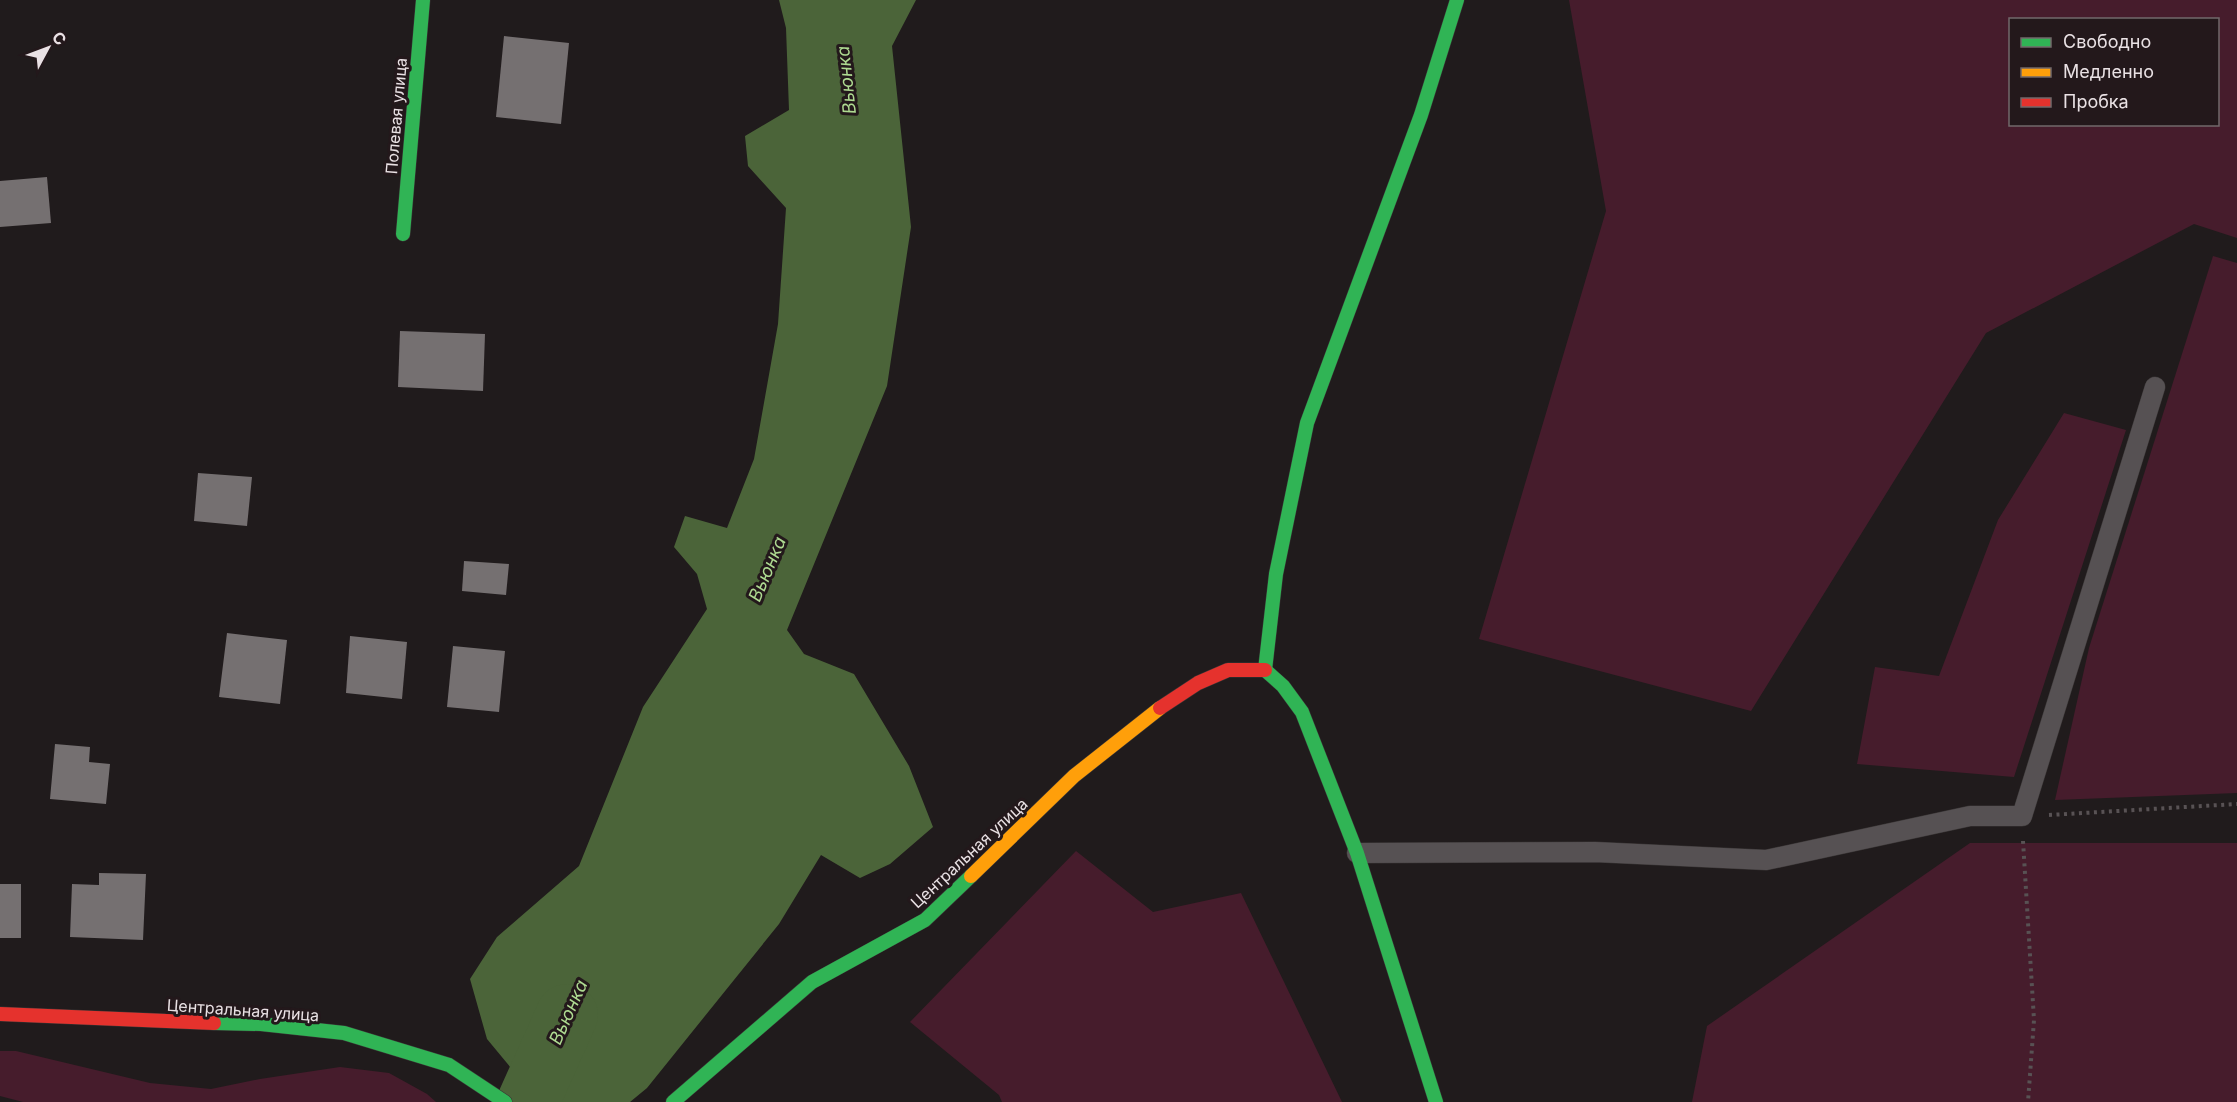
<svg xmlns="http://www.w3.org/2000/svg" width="2237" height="1102" font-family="Inter,sans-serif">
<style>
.green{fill:#461c2c;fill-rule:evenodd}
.water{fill:#4b6439}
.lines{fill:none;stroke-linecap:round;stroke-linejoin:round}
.river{stroke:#4b6439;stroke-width:62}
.building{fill:#757071}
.lane-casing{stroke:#3a3636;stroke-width:21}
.fast-casing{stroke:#3a3636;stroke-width:15}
.slow-casing{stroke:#3a3636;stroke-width:15}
.jam-casing{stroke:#3a3636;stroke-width:15}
.path{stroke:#585254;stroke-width:4;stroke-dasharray:3 4.5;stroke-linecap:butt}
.lane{stroke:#565153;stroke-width:20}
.fast{stroke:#30b455;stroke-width:14}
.slow{stroke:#ff9f0a;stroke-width:14}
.jam{stroke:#e5322d;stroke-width:14}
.labels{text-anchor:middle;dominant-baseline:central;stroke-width:6;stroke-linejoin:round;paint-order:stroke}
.street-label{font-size:16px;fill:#e9e1e4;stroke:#23181b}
.water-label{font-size:18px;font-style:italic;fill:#aeda91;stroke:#23181b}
</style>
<rect width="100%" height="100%" fill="#201b1c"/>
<!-- green -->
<g class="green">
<path d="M 1569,0 L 2237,0 L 2237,238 L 2194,224 L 1986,333 L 1751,711 L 1479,639 L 1606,211 ZM 2010,20 L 2218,20 L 2218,124 L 2010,124 Z"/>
<path d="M 2213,256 L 2237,263 L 2237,793 L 2055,800 L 2089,648 Z"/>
<path d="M 2064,413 L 2126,430 L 2014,777 L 1857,764 L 1875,667 L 1939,676 L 1998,520 Z"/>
<path d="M 1970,843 L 2237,843 L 2237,1102 L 1692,1102 L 1707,1026 Z"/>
<path d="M 1076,851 L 1153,912 L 1241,893 L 1342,1102 L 1002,1102 L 999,1095 L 910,1022 Z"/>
<path d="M 0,1051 L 16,1051 L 150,1083 L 211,1089 L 260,1079 L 340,1067 L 389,1073 L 427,1094 L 436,1102 L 23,1102 L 0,1096 Z"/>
</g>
<!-- water -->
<path class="water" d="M 779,0 L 916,0 L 892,46 L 911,227 L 887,386 L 787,630 L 804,654 L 854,674 L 909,766 L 933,827 L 890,864 L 860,878 L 821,855 L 779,924 L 647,1088 L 630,1102 L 539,1102 L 487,1039 L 470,979 L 497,937 L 579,866 L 643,707 L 707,609 L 697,574 L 674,547 L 685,516 L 727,528 L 754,459 L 778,324 L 786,208 L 748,166 L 745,136 L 789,110 L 786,28 Z"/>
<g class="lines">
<!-- river -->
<path class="river" d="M 528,1102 L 567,1015"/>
</g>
<!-- building -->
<g class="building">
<path d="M 504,36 L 569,43 L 561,124 L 496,117 Z"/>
<path d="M 47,177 L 51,223 L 0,227 L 0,181 Z"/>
<path d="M 400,331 L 485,334 L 483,391 L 398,387 Z"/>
<path d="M 198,473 L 252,477 L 247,526 L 194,521 Z"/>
<path d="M 464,561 L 509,564 L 506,595 L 462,591 Z"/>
<path d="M 227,633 L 287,640 L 280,704 L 219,697 Z"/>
<path d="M 350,636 L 407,642 L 402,699 L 346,693 Z"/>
<path d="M 453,646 L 505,651 L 499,712 L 447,707 Z"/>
<path d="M 55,744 L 90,747 L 89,762 L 110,764 L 106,804 L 50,799 Z"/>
<path d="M 99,873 L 146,874 L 143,940 L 70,937 L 72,884 L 99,885 Z"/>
<rect x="0" y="884" width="21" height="54"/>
</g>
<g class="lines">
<defs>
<path id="lane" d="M 1357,853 L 1595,852 L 1766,860 L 1970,816 L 2022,816 L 2155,387"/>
<g id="fast">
<path d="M 403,234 L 423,0"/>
<path d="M 1265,670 L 1276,574 L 1307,423 L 1421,115 L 1457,0"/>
<path d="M 1265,670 L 1283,686 L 1302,712 L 1357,853 L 1436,1102"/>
<path d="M 214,1023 L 261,1024 L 344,1033 L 449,1065 L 505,1102"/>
<path d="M 673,1102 L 812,982 L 925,920 L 971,876"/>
</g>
<path id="slow" d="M 971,876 L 1074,776 L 1160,708"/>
<g id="jam">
<path d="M 1160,708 L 1198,683 L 1228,670 L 1265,670"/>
<path d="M 0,1014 L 214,1023"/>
</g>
</defs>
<!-- lane casing -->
<use href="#lane" class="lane-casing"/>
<!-- fast casing -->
<use href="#fast" class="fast-casing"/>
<!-- slow casing -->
<use href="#slow" class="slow-casing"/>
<!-- jam casing -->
<use href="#jam" class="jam-casing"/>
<!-- path -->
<g class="path">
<path d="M 2049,815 L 2237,804"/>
<path d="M 2023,841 L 2034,1020 L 2028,1102"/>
</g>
<!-- lane -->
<use href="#lane" class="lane"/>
<!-- fast -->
<use href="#fast" class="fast"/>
<!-- slow -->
<use href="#slow" class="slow"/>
<!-- jam -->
<use href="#jam" class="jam"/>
</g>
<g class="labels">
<!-- street labels -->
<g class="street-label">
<text transform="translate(396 116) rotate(-85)">Полевая улица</text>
<text transform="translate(969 853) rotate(-43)">Центральная улица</text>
<text transform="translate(243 1010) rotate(4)">Центральная улица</text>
</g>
<!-- water labels -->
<g class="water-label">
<text transform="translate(846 80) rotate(-96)">Вьюнка</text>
<text transform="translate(767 569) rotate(-67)">Вьюнка</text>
<text transform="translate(568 1012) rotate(-66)">Вьюнка</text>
</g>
</g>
<!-- legend -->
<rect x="2009" y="18" width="210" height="108" fill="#23181b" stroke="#72686b" stroke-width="1.5"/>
<rect x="2021" y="38" width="30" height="9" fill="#30b455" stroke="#72686b" stroke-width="1.5"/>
<text x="2063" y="48" font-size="18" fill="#e9e1e4">Свободно</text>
<rect x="2021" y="68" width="30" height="9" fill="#ff9f0a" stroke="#72686b" stroke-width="1.5"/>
<text x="2063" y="78" font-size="18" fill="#e9e1e4">Медленно</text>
<rect x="2021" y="98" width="30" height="9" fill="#e5322d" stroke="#72686b" stroke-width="1.5"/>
<text x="2063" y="108" font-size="18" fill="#e9e1e4">Пробка</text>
<!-- north arrow -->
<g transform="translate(48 48) rotate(49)" stroke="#23181b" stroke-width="4.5" paint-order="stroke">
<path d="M0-4.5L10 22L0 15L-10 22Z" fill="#e9e1e4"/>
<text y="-9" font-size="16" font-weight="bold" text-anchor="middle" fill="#e9e1e4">С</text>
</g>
</svg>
